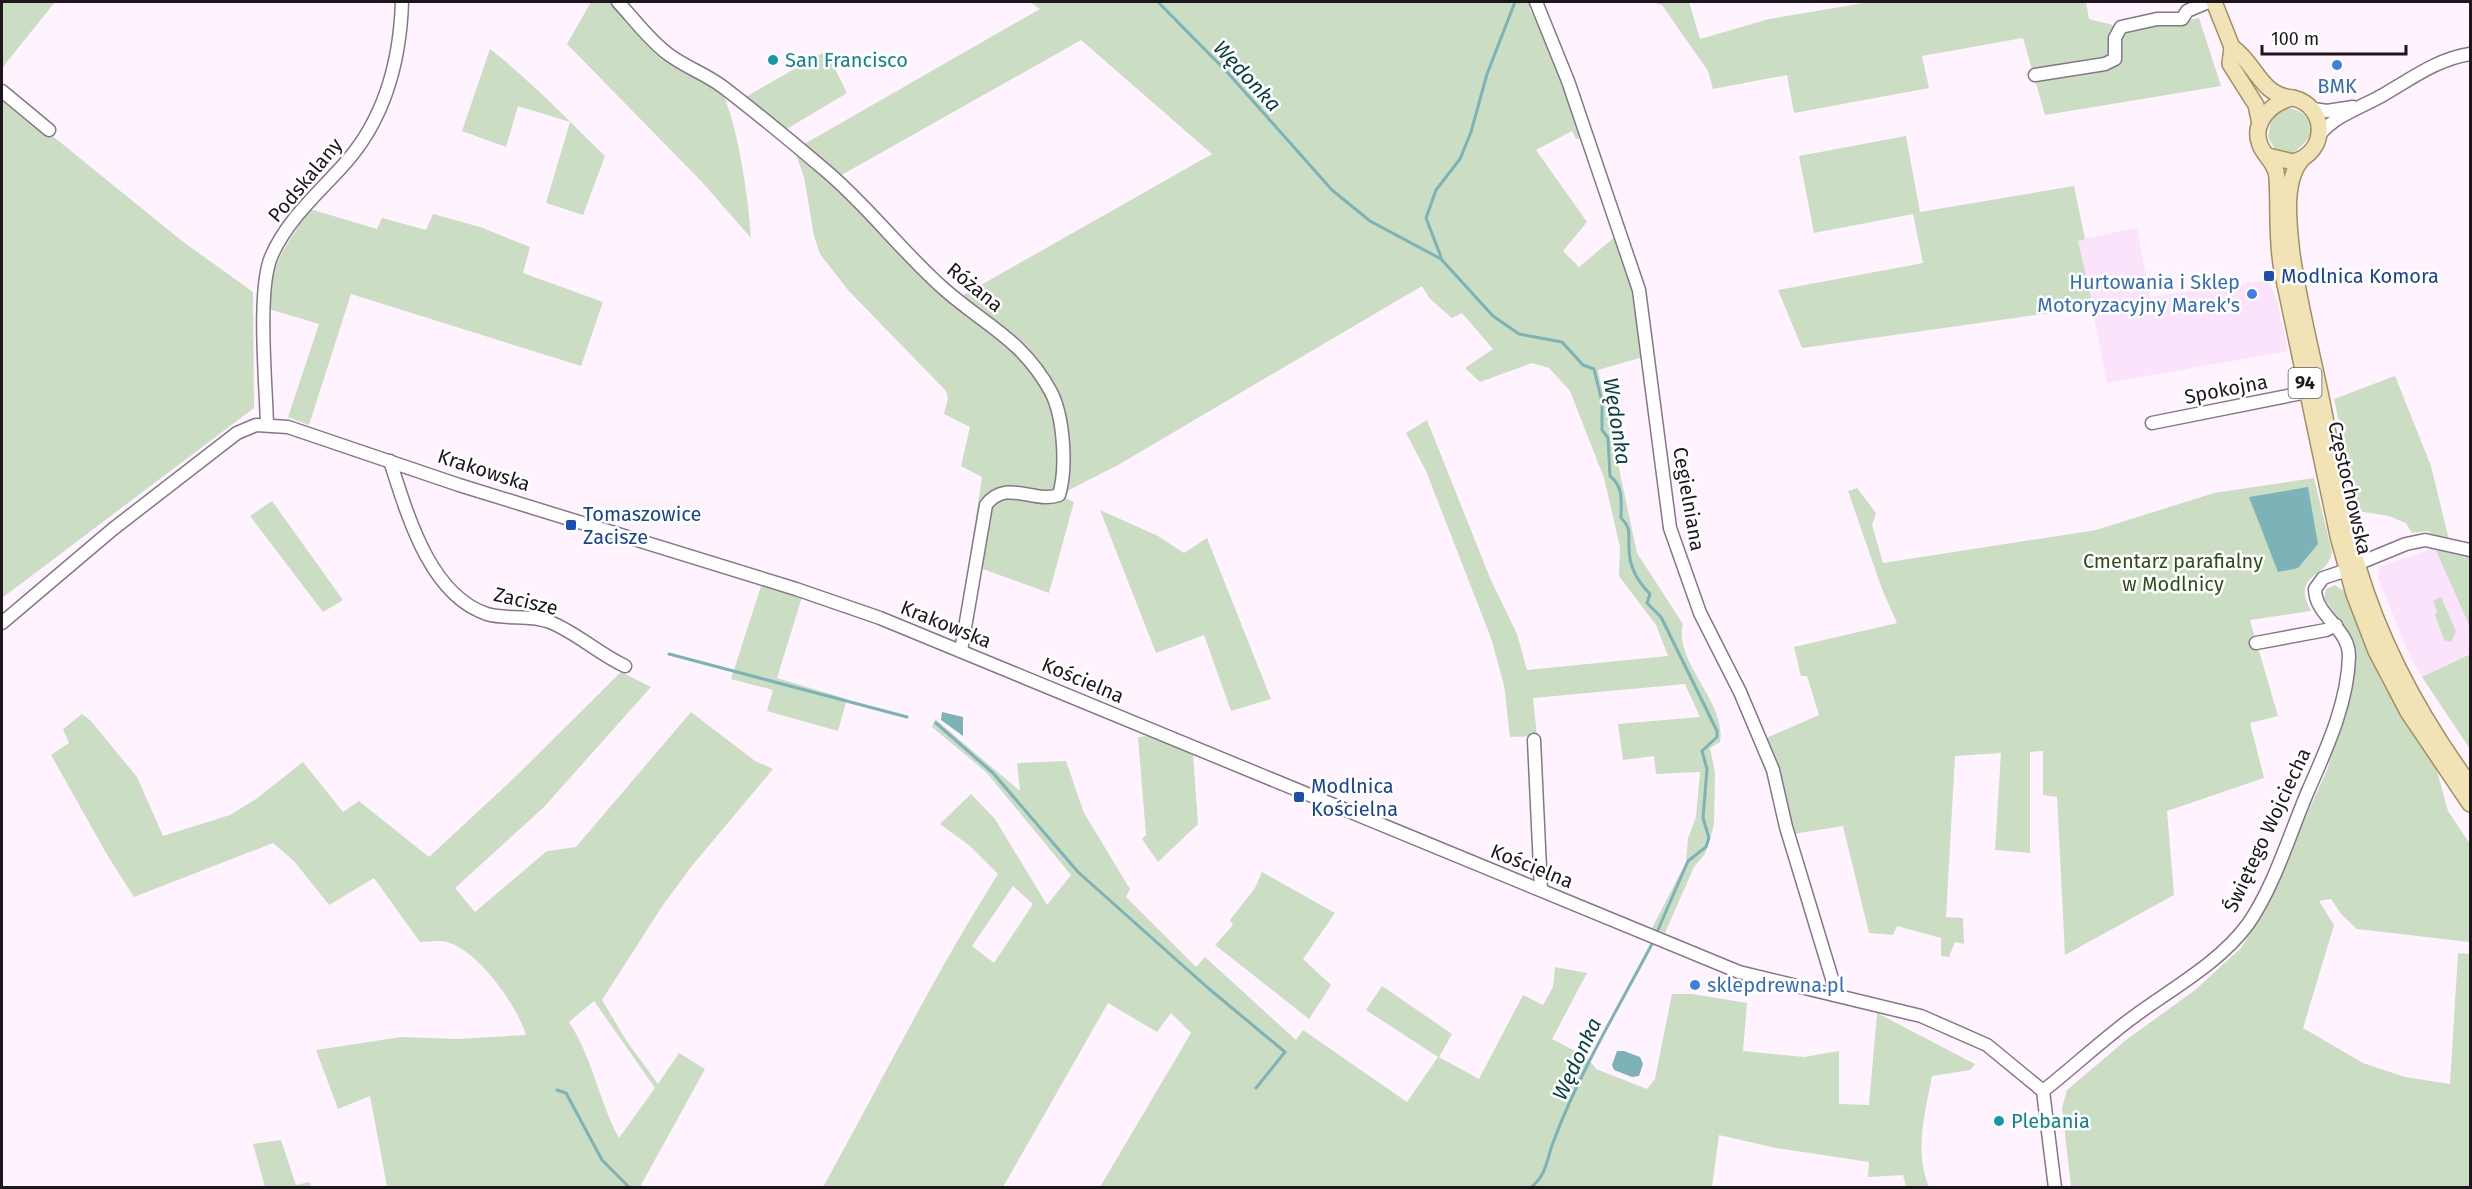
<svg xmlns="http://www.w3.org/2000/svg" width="2472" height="1189" font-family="'Fira Sans',sans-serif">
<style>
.built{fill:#fbe3fc}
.green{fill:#cbddc2;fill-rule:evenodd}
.water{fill:#7bb3b9}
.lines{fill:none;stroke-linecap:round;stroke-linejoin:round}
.stream{stroke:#7bb3b9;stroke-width:3}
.minor-casing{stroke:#877688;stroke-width:15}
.major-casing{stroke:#a28f61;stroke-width:18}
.minor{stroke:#fff;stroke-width:12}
.major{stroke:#f2e3b6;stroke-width:15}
.culture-dot{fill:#0f9aa8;stroke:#fff;stroke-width:2}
.shop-dot{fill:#3f7fe0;stroke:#fff;stroke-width:2}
.transit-dot{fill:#1a4fb4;stroke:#fff;stroke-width:2}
.labels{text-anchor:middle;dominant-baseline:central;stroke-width:5;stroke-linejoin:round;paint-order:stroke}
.shield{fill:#fff;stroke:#615c61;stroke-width:1.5}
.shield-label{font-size:18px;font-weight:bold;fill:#1d161d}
.culture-label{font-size:20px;fill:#0d838f;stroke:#fff;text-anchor:start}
.shop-label{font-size:20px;fill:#366cbe;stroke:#fff}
.street-label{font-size:20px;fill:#1d161d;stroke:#fff}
.transit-label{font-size:20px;fill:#164399;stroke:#fff;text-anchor:start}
.park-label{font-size:20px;fill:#2e4e19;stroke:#fff}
.water-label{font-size:21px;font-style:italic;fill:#083f44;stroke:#fff}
</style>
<rect width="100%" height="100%" fill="#fff3ff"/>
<!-- built -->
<g class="built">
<path d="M 2137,228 L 2150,297 L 2268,280 L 2277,301 L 2288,351 L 2107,383 L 2078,240 Z"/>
<path d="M 2437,547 L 2437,553 L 2470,627 L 2470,653 L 2422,677 L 2408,652 L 2378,577 L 2380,567 Z"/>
</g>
<!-- green -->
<g class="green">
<path d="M 2,2 L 55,2 L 2,68 Z"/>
<path d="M 591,2 L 612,2 C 629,18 645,41 664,54 C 681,66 701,73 716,85 C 736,103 750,209 751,238 L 702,182 L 567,44 Z"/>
<path d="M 1030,2 L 1530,2 L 1530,9 L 1554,55 L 1580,138 L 1576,139 L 1572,131 L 1536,150 L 1587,222 L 1563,251 L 1579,267 L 1617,235 L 1629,274 L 1643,357 L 1598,370 L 1637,553 L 1683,624 C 1673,662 1727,702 1720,742 L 1710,748 L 1715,772 L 1714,825 L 1705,854 L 1694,867 L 1665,933 L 1652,928 L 1686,862 L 1688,838 L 1696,817 L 1700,772 L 1656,774 L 1654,756 L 1623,760 L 1618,724 L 1700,717 L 1685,684 L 1533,698 L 1537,736 L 1510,737 L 1504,685 L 1491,638 L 1426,471 L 1406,433 L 1427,420 L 1490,578 L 1517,634 L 1527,670 L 1668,656 L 1656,625 L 1619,576 L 1620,547 L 1604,478 L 1570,391 L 1549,368 L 1532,363 L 1480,382 L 1465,368 L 1493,349 L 1462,313 L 1452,318 L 1430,299 L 1422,286 L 1118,465 L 1069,490 L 1065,498 L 1074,502 L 1049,593 L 969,564 L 982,477 L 961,466 L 970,427 L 944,414 L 948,398 L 946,391 L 848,290 L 820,254 L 814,236 L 804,177 L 794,149 L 958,298 L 1212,154 L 1081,40 L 838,177 L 799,147 L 1040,9 Z"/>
<path d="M 1651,2 L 1689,2 L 1700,39 L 1769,19 L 1864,3 L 2086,2 L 2089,19 L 2129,29 L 2199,18 L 2221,86 L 2045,115 L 2023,38 L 1922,56 L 1929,88 L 1794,113 L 1787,75 L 1713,89 L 1708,71 L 1662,5 Z"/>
<path d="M 490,49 C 531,81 567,119 605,156 L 583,215 L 546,203 L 570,122 L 518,106 L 506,147 L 462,131 Z"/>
<path d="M 826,51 L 847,93 L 780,133 L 742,99 Z"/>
<path d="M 2,95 L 182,241 L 253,292 L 254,408 L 2,598 Z"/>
<path d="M 2283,108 C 2299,107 2318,119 2309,137 C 2305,144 2297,149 2292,155 L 2275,149 L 2268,138 L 2271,119 Z"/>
<path d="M 1906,136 L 1920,212 L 2074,186 L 2085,239 L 2078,241 L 2093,307 L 1802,348 L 1778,290 L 1923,263 L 1913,214 L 1814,233 L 1799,156 Z"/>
<path d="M 310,209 L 377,229 L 382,218 L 426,230 L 433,214 L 480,227 L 530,247 L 523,273 L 603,302 L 581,366 L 351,294 L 309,425 L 288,417 L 319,324 L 269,309 C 265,269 289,242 310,209 Z"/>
<path d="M 2395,376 L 2431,466 L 2450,544 L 2427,531 L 2412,533 L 2406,523 L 2389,516 L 2358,511 L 2334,399 Z"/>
<path d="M 2314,478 L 2332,552 C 2329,578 2290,573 2311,611 L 2250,620 L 2278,716 L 2250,723 L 2264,778 L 2167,811 L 2174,895 L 2065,955 L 2057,797 L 2043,795 L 2043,751 L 2030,752 L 2030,853 L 1995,850 L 2001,753 L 1955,756 L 1946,917 L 1963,918 L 1964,944 L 1955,942 L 1949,957 L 1941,956 L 1941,938 L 1897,926 L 1893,935 L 1869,933 L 1843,826 L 1793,834 L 1764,739 L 1819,715 L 1807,676 L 1801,676 L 1794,647 L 1897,623 L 1882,589 L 1848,491 L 1857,488 L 1876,513 L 1872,525 L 1883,563 L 2096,530 L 2214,493 Z"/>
<path d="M 272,501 L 343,600 L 323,612 L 250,516 Z"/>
<path d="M 1100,510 L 1158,536 L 1184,553 L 1207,538 L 1271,699 L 1231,711 L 1204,635 L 1156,653 Z"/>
<path d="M 2437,547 L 2454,554 L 2470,554 L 2470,627 L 2437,553 Z"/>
<path d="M 762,583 L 802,597 L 777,678 L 847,699 L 838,731 L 767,711 L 773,690 L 731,679 Z"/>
<path d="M 2335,585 L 2346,592 L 2367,652 L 2385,688 L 2437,771 L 2448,811 L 2470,844 L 2470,942 L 2357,929 L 2341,914 L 2331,899 L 2319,901 L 2334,925 L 2303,1028 L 2363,1063 L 2405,1077 L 2450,1084 L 2458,953 L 2470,954 L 2470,1187 L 2071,1187 L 2062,1108 L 2067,1090 L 2126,1040 L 2195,990 L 2241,948 L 2258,921 L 2327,770 L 2344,709 L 2355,658 L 2351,638 L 2324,598 L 2326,589 Z"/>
<path d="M 2441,597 L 2456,631 L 2451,642 L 2444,640 L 2435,615 L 2437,611 L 2433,601 Z"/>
<path d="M 2470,654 L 2470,749 L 2422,677 Z"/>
<path d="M 621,672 L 651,687 L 544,807 L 455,888 L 475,912 L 547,851 L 576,847 L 691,712 L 755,761 L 773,769 L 691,867 L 661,908 L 602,1000 L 626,1040 L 658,1084 L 679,1053 L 705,1069 L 641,1185 L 645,1187 L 387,1187 L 370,1096 L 338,1109 L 316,1050 L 401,1037 L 457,1039 L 526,1035 C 517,1006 479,951 447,942 C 439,940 428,942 420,942 L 374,878 L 329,905 L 294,861 L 273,843 L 134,897 L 109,858 L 51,755 L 69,743 L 63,729 L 82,714 L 91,721 L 137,777 L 163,836 L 230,815 L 256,799 L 303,762 L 343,812 L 359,801 L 429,857 L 515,777 ZM 594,1001 L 655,1088 L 619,1138 C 599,1101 592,1057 569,1022 Z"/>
<path d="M 935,719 L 1020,791 L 1017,763 L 1066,761 L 1084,813 L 1130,889 L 1126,897 L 1196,967 L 1205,957 L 1296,1040 L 1303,1030 L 1407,1102 L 1438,1057 L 1366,1010 L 1382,986 L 1452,1034 L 1439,1057 L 1479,1079 L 1523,995 L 1543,1005 L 1553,987 L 1555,967 L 1587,973 L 1552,1039 L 1587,1057 L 1596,1069 L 1647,1089 L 1655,1079 L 1672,994 L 1692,994 L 1747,1003 L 1743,1051 L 1804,1057 L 1839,1051 L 1839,1104 L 1869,1105 L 1877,1013 L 1975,1064 L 1970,1070 L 1932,1076 C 1925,1114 1914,1150 1929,1187 L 1906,1187 L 1903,1175 L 1868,1177 L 1869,1162 L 1776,1148 L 1719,1135 L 1712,1187 L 1100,1187 L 1191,1033 L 1171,1013 L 1157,1032 L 1108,1003 L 1003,1187 L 823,1187 C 881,1083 934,975 998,874 L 970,846 L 940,824 L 944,820 L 971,794 L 995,819 L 1047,905 L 1071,875 L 986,772 L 932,727 ZM 1013,886 L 1033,904 L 994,963 L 972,946 Z"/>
<path d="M 1147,736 L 1193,754 L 1198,824 L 1158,862 L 1142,839 L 1146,835 L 1138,737 Z"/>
<path d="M 1262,872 L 1335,913 L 1303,959 L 1331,985 L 1309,1019 L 1215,945 L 1233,925 L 1230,920 L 1255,888 Z"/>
<path d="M 281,1140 L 296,1185 L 310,1182 L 311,1187 L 265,1187 L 253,1144 Z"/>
</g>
<!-- water -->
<g class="water">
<path d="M 2308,487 L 2318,544 L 2298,568 L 2278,572 L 2249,497 Z"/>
<path d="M 942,712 L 963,717 L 963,736 L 941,720 Z"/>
<path d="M 1617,1051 L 1624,1051 L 1640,1057 L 1643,1064 L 1639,1076 L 1632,1077 L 1614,1070 L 1612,1065 Z"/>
</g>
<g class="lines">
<!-- stream -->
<g class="stream">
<path d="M 1158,2 L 1227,72 L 1332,190 L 1370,221 L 1441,259 L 1493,316 L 1519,334 L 1562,342 L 1583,365 L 1594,369 L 1602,402 L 1602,430 L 1608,438 L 1610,476 C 1624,487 1621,502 1621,518 C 1632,529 1628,534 1629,548 C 1629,566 1638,582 1650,594 L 1647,603 L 1661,617 L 1717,731 L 1717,737 L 1702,751 L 1707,769 L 1703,818 L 1709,838 L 1706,847 L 1688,861 L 1657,932"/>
<path d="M 1441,257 L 1426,218 L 1436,190 L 1460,159 L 1471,132 L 1487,74 L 1515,2"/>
<path d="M 669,654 L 907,717"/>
<path d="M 936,723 L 993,773 L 1078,872 L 1208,988 L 1285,1052 L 1256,1088"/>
<path d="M 557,1090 L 566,1093 L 602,1160 L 630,1188"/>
<path d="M 1530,1188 C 1547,1176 1547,1157 1554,1140 C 1580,1071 1619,1007 1653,942"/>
</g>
<defs>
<g id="minor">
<path d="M 618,2 C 634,19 649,40 668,54 C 685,67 706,74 723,87 C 757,113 792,142 825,170 C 868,206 902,252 944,289 C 986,326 1023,340 1051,392 C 1064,417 1067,468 1059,495 C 1034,504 1006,478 986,505 L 961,651"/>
<path d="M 1536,2 L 1568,81 L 1639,290 L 1670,528 L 1700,613 L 1740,692 L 1773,770 L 1786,827 L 1837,995"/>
<path d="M 2035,75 L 2105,64 L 2115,59 L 2115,38 L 2121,27 L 2157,19 L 2182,19 L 2187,11 L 2208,2"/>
<path d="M 2,91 L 49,130"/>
<path d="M 2313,109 L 2327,111 L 2353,107"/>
<path d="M 2320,134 C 2336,115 2362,107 2383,95 C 2411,79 2437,59 2470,54"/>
<path d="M 2152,423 L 2307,392"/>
<path d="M 267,425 C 266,384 257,291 271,257 C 287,219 320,192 347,161 C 386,116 400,61 402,2"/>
<path d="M 390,461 C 407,513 429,595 487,614 C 507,620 530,614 550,622 C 577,633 599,654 625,666"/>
<path d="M 2357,564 L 2406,544 L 2425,540 L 2470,550"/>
<path d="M 2,623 L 113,529 L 237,433 L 256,425 L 288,427 L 459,485 L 796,589 L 880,618 L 1739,972 L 1921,1016 L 1987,1045 L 2043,1091"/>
<path d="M 2256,643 L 2326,630 L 2336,625"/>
<path d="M 1534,740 L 1541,890"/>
<path d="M 2043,1091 C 2072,1068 2099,1043 2128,1021 C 2167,991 2218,965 2248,924 C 2274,887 2290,833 2308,791 C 2326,750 2348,703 2349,656 C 2349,628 2315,616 2315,589 L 2323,578 L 2347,570"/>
<path d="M 2043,1091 L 2055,1188"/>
</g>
<g id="major">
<path d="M 2214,2 L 2232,47 L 2230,64 L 2256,105 L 2260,124"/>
<path d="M 2232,47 C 2256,63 2260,96 2293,98"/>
<path d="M 2268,156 L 2293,162 C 2328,153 2328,106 2293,98 C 2272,102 2251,122 2260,145 C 2265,157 2276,163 2277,177 C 2279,209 2276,239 2282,270 L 2338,536 L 2354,594 L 2376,651 L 2408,712 L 2470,804"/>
<path d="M 2303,158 C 2282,180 2289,226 2292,254 C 2299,304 2312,353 2322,402 C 2333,457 2341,513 2358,567 C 2382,647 2421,718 2470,785"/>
</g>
</defs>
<!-- minor casing -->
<use href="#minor" class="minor-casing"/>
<!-- major casing -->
<use href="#major" class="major-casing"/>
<!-- minor -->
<use href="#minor" class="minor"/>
<!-- major -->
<use href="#major" class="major"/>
</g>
<!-- markers -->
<g class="culture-dot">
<circle cx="773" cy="60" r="6"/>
<circle cx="1999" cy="1121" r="6"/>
</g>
<g class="shop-dot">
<circle cx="2337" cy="65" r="6"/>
<circle cx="2252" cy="294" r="6"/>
<circle cx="1695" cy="985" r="6"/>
</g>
<g class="transit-dot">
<rect x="2263" y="270" width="12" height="12" rx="3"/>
<rect x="565" y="519" width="12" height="12" rx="3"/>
<rect x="1293" y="791" width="12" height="12" rx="3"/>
</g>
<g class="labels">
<!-- shield labels -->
<rect class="shield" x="2288.5" y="368" width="33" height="30" rx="4.5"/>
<g class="shield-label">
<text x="2305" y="383">94</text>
</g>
<!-- culture labels -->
<g class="culture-label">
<text x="785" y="60">San Francisco</text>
<text x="2011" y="1121">Plebania</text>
</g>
<!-- shop labels -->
<g class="shop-label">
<text x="2337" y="86">BMK</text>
<text x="2240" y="282" text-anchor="end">Hurtowania i Sklep<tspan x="2240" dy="23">Motoryzacyjny Marek's</tspan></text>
<text x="1707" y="985" text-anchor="start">sklepdrewna.pl</text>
</g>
<!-- street labels -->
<g class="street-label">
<text transform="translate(305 180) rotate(-50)">Podskalany</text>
<text transform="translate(975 287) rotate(39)">Różana</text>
<text transform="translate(2226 389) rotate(-11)">Spokojna</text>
<text transform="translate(484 470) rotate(18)">Krakowska</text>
<text transform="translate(2350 488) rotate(77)">Częstochowska</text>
<text transform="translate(1689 499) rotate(80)">Cegielniana</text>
<text transform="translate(526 601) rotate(13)">Zacisze</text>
<text transform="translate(946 624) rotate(22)">Krakowska</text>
<text transform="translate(1083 680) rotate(23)">Kościelna</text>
<text transform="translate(2267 830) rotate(-65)">Świętego Wojciecha</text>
<text transform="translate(1532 866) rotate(22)">Kościelna</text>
</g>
<!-- transit labels -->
<g class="transit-label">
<text x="2281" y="276">Modlnica Komora</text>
<text x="583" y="514">Tomaszowice<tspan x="583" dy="23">Zacisze</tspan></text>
<text x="1311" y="786">Modlnica<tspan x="1311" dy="23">Kościelna</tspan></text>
</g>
<!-- park labels -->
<g class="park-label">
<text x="2173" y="561">Cmentarz parafialny<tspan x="2173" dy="23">w Modlnicy</tspan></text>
</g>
<!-- water labels -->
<g class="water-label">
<text transform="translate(1247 76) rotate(47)">Wędonka</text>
<text transform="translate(1617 421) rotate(81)">Wędonka</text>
<text transform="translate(1577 1059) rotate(-65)">Wędonka</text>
</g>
</g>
<!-- border -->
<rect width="2472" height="1189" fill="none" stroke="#1d161d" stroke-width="6"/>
<!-- scale -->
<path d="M2262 45v9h144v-9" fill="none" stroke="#1d161d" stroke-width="3"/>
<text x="2271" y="45" font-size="18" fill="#1d161d" stroke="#ffffff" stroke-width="4.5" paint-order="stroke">100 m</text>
</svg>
